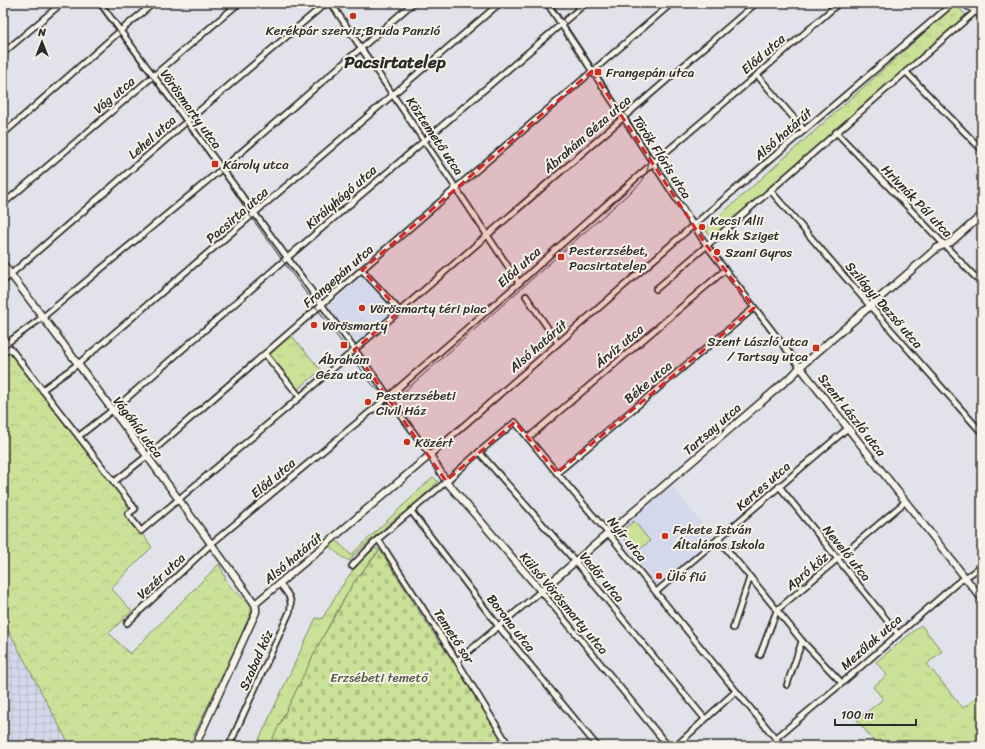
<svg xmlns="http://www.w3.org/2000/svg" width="985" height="749" font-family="Sriracha,sans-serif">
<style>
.built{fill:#d4d8eb}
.industrial{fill:url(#industrial-grid)}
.grass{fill:url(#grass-tufts);stroke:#7a8662}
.forest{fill:url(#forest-crowns);stroke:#7a8662}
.cemetery{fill:url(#cemetery-stones);stroke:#7a8662}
.pitch{fill:#cae298;stroke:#7a8662}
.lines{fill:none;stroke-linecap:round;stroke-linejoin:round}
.street-casing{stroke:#2b2b2b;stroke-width:8}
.secondary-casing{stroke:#2b2b2b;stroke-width:9}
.street{stroke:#f7f3e8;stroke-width:4.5}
.secondary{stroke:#f7f3e8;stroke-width:6}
.tram{stroke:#2b2b2b;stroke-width:1}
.marked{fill:#d62828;fill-opacity:0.2;stroke:#d62828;stroke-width:3;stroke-dasharray:8 5;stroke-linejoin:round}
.poi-dot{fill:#c8321e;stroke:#f7f3e8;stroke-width:1.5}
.labels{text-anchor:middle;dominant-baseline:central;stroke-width:4;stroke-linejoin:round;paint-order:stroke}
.poi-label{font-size:13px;fill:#2b2b2b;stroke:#f7f3e8;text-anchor:start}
.street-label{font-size:13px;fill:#2b2b2b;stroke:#f7f3e8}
.park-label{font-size:13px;fill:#535946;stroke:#f7f3e8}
.district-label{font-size:17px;font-weight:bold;fill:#2b2b2b;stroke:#f7f3e8}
</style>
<defs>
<pattern id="industrial-grid" width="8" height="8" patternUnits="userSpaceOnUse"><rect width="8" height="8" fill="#d4d8eb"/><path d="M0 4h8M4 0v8" fill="none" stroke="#b6baca"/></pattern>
<pattern id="grass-tufts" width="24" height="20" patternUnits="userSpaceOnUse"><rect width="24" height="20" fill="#cae298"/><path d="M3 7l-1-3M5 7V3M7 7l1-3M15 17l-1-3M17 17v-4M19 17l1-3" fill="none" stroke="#aec283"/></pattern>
<pattern id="forest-crowns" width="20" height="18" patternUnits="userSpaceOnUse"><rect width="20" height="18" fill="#cae298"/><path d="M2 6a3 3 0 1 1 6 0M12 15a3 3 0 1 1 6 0" fill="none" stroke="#aec283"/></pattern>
<pattern id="cemetery-stones" width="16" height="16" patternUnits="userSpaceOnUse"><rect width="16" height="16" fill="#cae298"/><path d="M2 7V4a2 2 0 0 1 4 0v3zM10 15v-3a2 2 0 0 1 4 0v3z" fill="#aec283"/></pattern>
</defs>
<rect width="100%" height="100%" fill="#e2e3ea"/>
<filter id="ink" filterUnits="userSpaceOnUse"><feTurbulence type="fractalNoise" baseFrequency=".025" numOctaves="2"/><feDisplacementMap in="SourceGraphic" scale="8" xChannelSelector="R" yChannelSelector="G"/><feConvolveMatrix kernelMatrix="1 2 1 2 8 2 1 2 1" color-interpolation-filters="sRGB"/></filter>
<g filter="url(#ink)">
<!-- built -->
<g class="built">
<path d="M 364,275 L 396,310 L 357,341 L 355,341 L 328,306 Z"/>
<path d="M 671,485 L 715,539 L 657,585 L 615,533 Z"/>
</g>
<!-- industrial -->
<path class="industrial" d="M 3,620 L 41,692 L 70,746 L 3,746 Z"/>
<!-- grass -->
<g class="grass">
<path d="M 957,6 L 966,15 L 965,18 L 714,238 L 711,237 L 707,232 L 706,228 L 953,7 Z"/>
<path d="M 291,335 L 321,370 L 297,390 L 268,356 Z"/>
<path d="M 433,477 L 438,482 L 403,515 L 397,517 L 353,556 L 350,561 L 342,557 L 329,546 L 336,540 L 351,555 Z"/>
<path d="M 377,548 L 379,550 L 354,582 L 333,618 L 319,644 L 269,746 L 256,746 L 316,618 L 322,619 C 334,599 356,558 377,548 Z"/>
<path d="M 921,625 L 942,651 L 927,664 L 963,708 L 982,694 L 982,746 L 878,746 L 857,720 L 883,699 L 873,687 L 887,675 L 876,662 Z"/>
</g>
<!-- forest -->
<path class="forest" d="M 10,348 L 135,509 L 128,515 L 152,547 L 111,588 L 132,611 L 109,633 L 130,654 L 219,564 C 223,571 225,579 229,585 C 236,594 253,601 251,614 L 189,746 L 70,746 L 3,620 L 3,354 Z"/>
<!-- cemetery -->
<path class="cemetery" d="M 380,550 L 440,644 L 443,642 L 497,728 L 495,730 L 505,746 L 269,746 L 319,644 L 354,582 Z"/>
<!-- pitch -->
<path class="pitch" d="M 634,521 L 650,541 L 636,552 L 620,532 Z"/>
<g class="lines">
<defs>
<g id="street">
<path d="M 100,3 L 380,384 L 393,404 L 430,455 L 689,229 L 953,3"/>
<path d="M 331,3 L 359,45 L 456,188 L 519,283"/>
<path d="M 547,3 L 623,117 L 707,246 L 800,367"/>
<path d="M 3,53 L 62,3"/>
<path d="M 906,72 L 982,150"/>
<path d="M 757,75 L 804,130"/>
<path d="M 836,132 L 982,284"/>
<path d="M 3,134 L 120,31 L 154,3"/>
<path d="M 770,190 L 870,306 L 982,433"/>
<path d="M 3,204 L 239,3"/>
<path d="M 362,270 L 400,311"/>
<path d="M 3,282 L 11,274 L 185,123 L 326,3"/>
<path d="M 656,289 C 764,198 869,103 976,11"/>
<path d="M 526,296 L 558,343"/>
<path d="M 3,346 L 43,317 L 224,167 L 413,3"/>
<path d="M 3,352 L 4,353 L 10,348 L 135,509 L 128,514 L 141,531 L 300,397 L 756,3"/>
<path d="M 265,354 L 300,397"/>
<path d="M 42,390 L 78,364 L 500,3"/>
<path d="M 79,436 L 119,405 L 287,258 L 424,141 L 586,3"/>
<path d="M 528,438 L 725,270"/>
<path d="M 479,452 L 575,561 L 705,719"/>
<path d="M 557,473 L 754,308"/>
<path d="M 114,482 L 147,456 L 456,188 L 672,3"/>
<path d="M 779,486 L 898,634"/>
<path d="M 411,511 L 499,627 L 597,746"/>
<path d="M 378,539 L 457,661 L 509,746"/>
<path d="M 718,539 L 750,577 L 802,641 L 842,683"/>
<path d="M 352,566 L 378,539 L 441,486 L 479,452 L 515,422 L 557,473 L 608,533 L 736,691 L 782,746"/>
<path d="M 656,592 L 848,428"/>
<path d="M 127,623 L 211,544 L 388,397 L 519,283 L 555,250 L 653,163 L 757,75 L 839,3"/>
<path d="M 733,628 L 750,577"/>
<path d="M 760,655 L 777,610 L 905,502"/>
<path d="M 457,661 L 541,591 L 668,746"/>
<path d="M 787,685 L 802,641"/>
<path d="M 776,738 L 842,683 L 957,583 L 972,573 L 982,565"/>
<path d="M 229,746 L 290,611 C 293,598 287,593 280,584"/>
<path d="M 676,746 L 736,691"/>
</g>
<g id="secondary">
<path d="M 963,3 L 978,12 L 982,18"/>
<path d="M 3,264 L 147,456 L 255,604 L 256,608 L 256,612 L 195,746"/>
<path d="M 800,367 L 982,599"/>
<path d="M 255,604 L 325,545 L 430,455 L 446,481 L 541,591 L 794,374 L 800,367 L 937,248 L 951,242 L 982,215"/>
</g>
</defs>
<!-- street casing -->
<use href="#street" class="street-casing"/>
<!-- secondary casing -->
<use href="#secondary" class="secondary-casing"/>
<!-- street -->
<use href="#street" class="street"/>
<!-- secondary -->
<use href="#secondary" class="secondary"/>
<!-- tram -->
<g class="tram">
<path d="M 97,3 L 215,164 L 251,217 L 371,383 C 380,394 393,398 406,390 L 523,287 L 560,254 L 634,189"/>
<path d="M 552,3 L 647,147 C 650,157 649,169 644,178 C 641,184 635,188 631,192"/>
</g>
</g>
</g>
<!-- marked area -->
<path class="marked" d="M 592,71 L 707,246 L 754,308 L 557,473 L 515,422 L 446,481 L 354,350 L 400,311 L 362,270 Z"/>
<!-- markers -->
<g class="poi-dot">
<circle cx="353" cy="16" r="4"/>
<rect x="594" y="68" width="8" height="8" rx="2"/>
<rect x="211" y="160" width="8" height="8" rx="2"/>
<circle cx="702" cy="227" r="4"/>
<circle cx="717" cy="252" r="4"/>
<rect x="557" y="253" width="8" height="8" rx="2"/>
<circle cx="362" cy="308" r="4"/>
<circle cx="314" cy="325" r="4"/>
<rect x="340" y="341" width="8" height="8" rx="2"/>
<rect x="812" y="344" width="8" height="8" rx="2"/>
<circle cx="368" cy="402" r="4"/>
<circle cx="407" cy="442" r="4"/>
<circle cx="665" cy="536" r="4"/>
<circle cx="659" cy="576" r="4"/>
</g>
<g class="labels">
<!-- poi labels -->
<g class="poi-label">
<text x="353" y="30" text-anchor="middle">Kerékpár szerviz;Bruda Panzió</text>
<text x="606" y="72">Frangepán utca</text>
<text x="223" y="164">Károly utca</text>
<text x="710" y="220">Kecsi Alii<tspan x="710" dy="15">Hekk Sziget</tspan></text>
<text x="569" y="250">Pesterzsébet,<tspan x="569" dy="15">Pacsirtatelep</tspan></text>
<text x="725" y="252">Szani Gyros</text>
<text x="370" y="308">Vörösmarty téri piac</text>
<text x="322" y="325">Vörösmarty</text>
<text x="808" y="341" text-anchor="end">Szent László utca<tspan x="808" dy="15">/ Tartsay utca</tspan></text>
<text x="344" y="359" text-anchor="middle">Ábrahám<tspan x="344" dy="15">Géza utca</tspan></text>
<text x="376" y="395">Pesterzsébeti<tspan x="376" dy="15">Civil Ház</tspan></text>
<text x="415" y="442">Közért</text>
<text x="673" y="529">Fekete István<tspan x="673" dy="15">Általános Iskola</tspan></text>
<text x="667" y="576">Ülő fiú</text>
</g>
<!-- street labels -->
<g class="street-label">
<text transform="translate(763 54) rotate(-41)">Előd utca</text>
<text transform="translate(114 95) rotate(-40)">Vág utca</text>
<text transform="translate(191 109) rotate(54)">Vörösmarty utca</text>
<text transform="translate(587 134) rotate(-41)">Ábrahám Géza utca</text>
<text transform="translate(783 134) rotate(-41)">Alsó határút</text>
<text transform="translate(435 136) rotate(56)">Köztemető utca</text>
<text transform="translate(152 137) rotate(-41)">Lehel utca</text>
<text transform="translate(662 157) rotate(57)">Török Flóris utca</text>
<text transform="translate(341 197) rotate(-41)">Királyhágó utca</text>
<text transform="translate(917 201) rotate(46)">Hrivnák Pál utca</text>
<text transform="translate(237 215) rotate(-41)">Pacsirta utca</text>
<text transform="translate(519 267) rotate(-42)">Előd utca</text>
<text transform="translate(338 276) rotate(-41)">Frangepán utca</text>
<text transform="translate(884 305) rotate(49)">Szilágyi Dezső utca</text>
<text transform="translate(538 346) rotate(-41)">Alsó határút</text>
<text transform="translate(619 346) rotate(-40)">Árvíz utca</text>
<text transform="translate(648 382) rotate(-40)">Béke utca</text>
<text transform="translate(852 415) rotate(52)">Szent László utca</text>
<text transform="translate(138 427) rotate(53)">Vágóhíd utca</text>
<text transform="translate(712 429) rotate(-41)">Tartsay utca</text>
<text transform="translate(273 478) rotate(-40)">Előd utca</text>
<text transform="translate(763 486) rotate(-41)">Kertes utca</text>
<text transform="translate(627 539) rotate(51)">Nyír utca</text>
<text transform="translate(847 553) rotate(51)">Nevelő utca</text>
<text transform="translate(293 558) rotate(-40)">Alsó határút</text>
<text transform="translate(807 571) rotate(-40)">Apró köz</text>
<text transform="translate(161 576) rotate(-43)">Vezér utca</text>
<text transform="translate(602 577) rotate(50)">Vadőr utca</text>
<text transform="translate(564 603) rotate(50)">Külső Vörösmarty utca</text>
<text transform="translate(511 623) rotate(52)">Borona utca</text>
<text transform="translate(454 636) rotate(57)">Temető sor</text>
<text transform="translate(871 642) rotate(-41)">Mezőlak utca</text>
<text transform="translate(256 660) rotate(-66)">Szabad köz</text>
</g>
<!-- park labels -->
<g class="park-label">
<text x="379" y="677">Erzsébeti temető</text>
</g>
<!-- district labels -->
<g class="district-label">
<text x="395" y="62">Pacsirtatelep</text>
</g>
</g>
<!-- margin -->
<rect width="985" height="749" fill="none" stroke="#f7f3e8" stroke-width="16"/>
<rect x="8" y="8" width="969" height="733" fill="none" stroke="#2b2b2b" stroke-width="1.5" filter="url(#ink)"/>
<!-- north arrow -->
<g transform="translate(42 42)" stroke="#f7f3e8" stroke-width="3" paint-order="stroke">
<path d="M0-3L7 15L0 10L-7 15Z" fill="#2b2b2b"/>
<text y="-6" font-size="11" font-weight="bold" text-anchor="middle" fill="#2b2b2b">N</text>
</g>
<!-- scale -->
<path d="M835 719v6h81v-6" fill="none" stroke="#2b2b2b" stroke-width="2"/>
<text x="841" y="719" font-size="12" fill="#2b2b2b" stroke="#f7f3e8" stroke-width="3" paint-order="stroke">100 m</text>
</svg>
